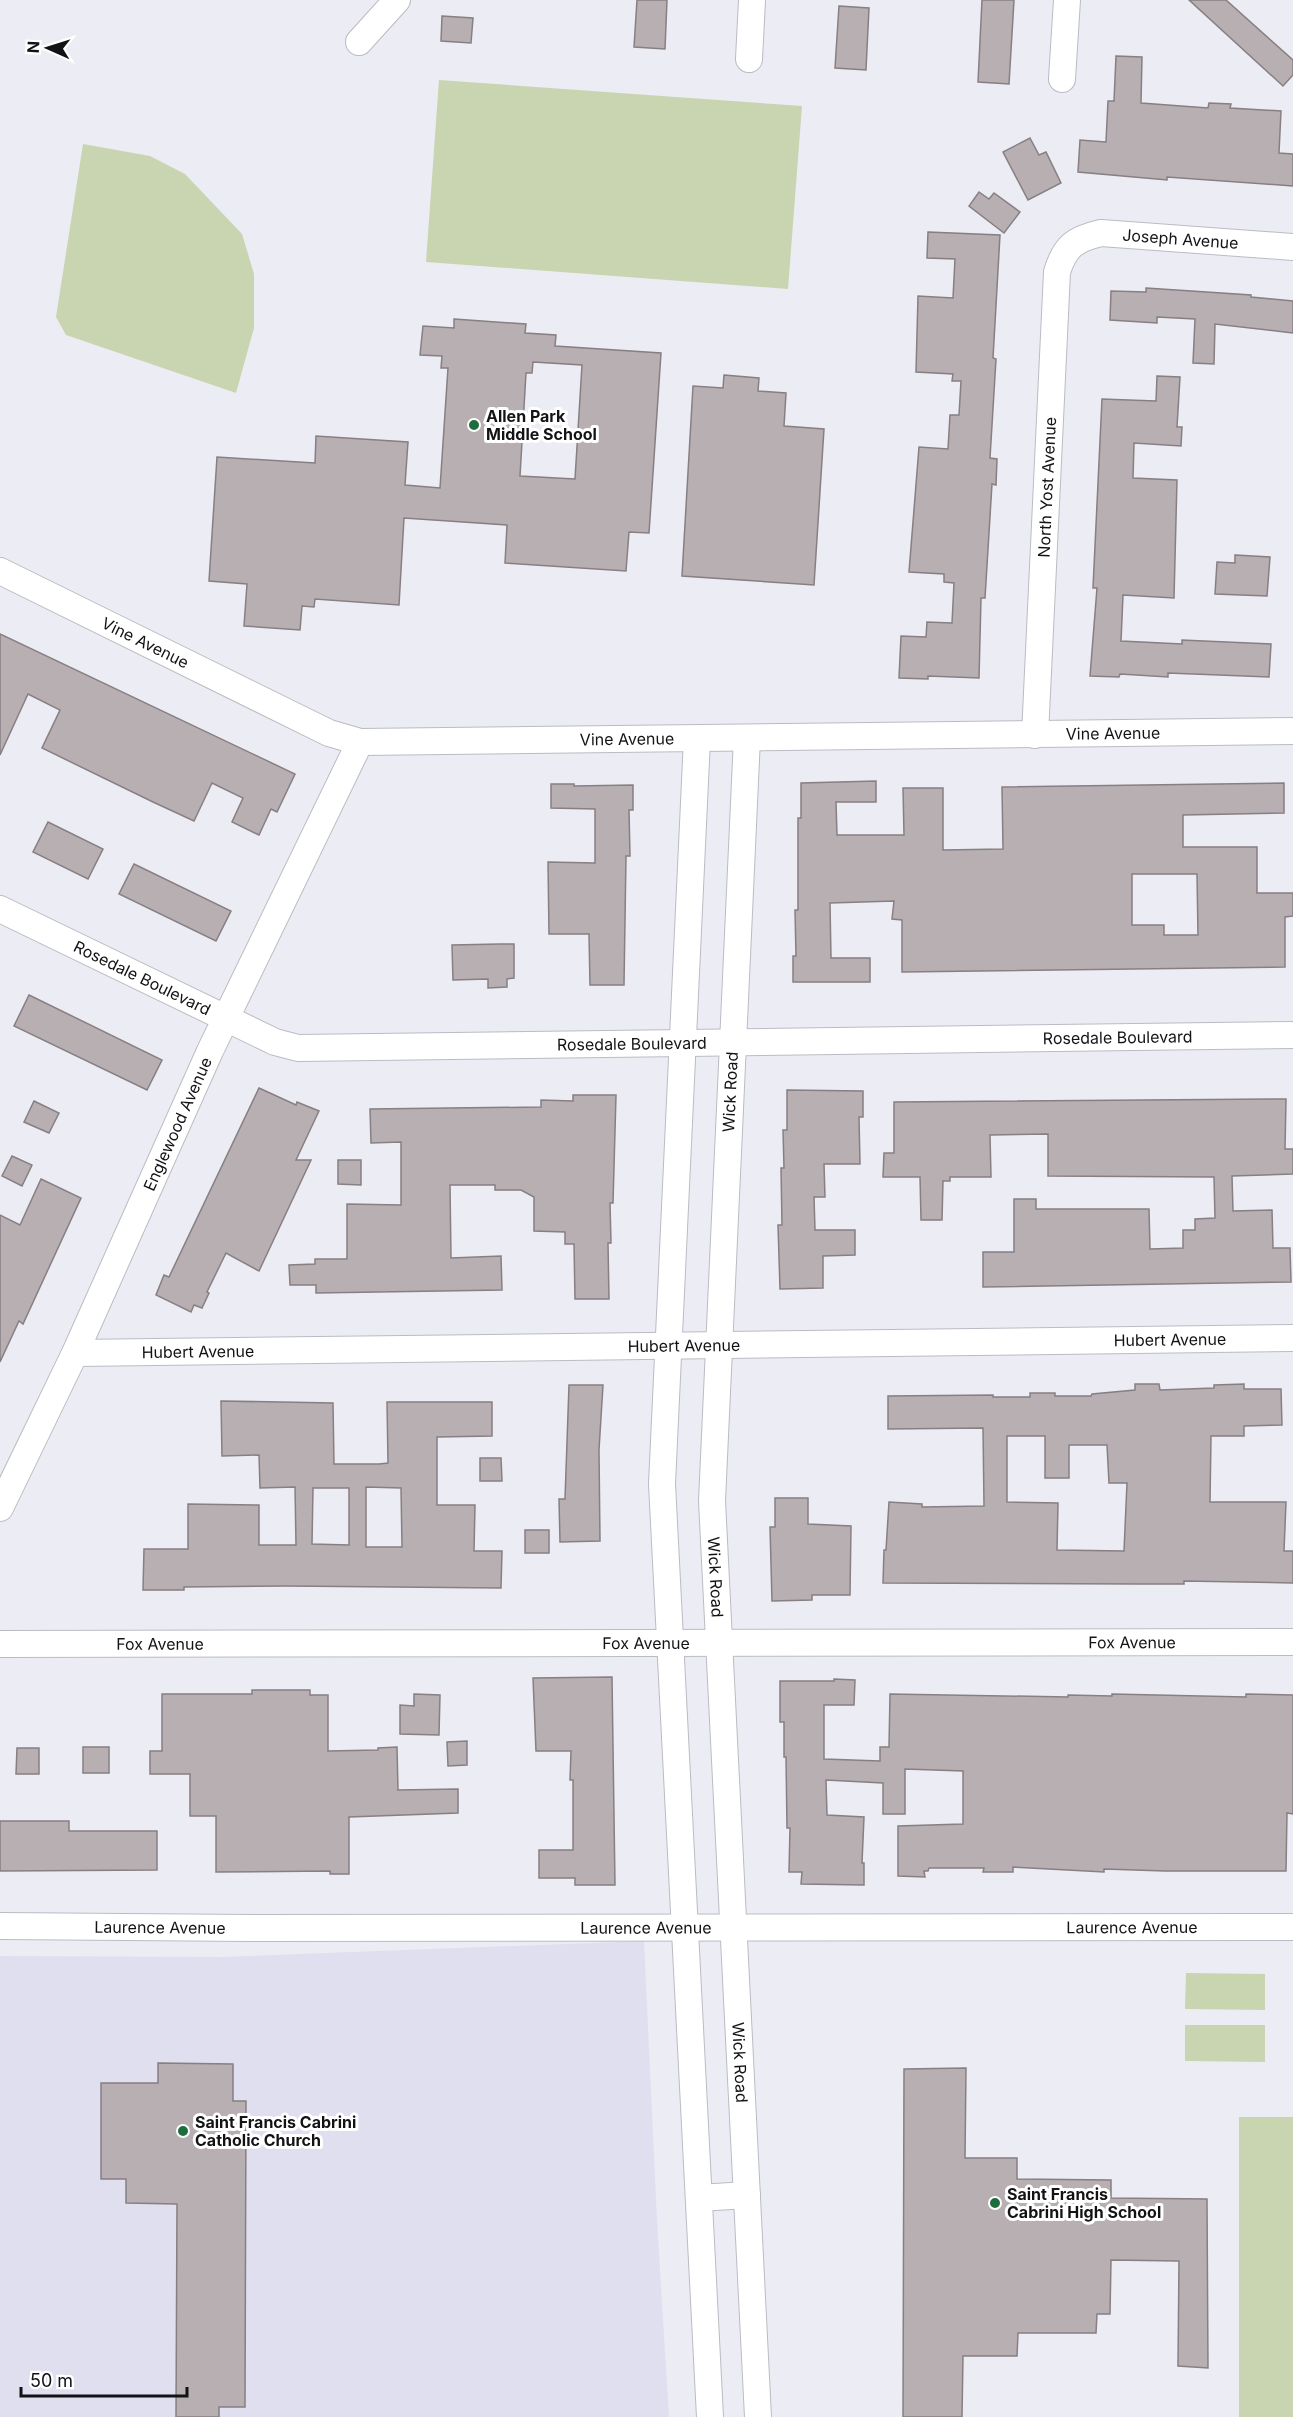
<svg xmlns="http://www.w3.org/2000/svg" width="1293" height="2417" font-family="Inter,sans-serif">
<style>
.built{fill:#dfdfef}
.green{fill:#c9d5b1}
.building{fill:#b7afb2;stroke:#877f82;stroke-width:1.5;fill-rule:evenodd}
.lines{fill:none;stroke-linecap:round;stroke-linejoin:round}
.minor-casing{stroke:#bbbcc3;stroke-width:28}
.minor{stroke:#fff;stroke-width:26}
.poi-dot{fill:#1e6e3d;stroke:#fff;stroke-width:2}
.labels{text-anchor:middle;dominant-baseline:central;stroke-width:6;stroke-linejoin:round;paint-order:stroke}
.street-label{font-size:16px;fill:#131316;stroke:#fff}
.poi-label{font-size:16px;font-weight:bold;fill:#131316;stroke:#fff;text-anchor:start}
</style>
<rect width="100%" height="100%" fill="#ececf4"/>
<!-- built -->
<path class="built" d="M 644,1941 L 657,2221 L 669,2417 L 0,2417 L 0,1956 L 220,1957 Z"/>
<!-- green -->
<g class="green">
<path d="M 439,80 L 802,106 L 788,289 L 426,262 Z"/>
<path d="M 83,144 L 150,156 L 185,174 L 242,234 L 254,274 L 254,328 L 236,393 L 66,335 L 56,317 Z"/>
<path d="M 1186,1973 L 1265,1974 L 1265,2010 L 1185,2009 Z"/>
<path d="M 1185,2025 L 1265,2025 L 1265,2062 L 1185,2061 Z"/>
<rect x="1239" y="2117" width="54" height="300"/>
</g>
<!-- building -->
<g class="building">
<path d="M 637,0 L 667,0 L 665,49 L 634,47 Z"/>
<path d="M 982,0 L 1014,0 L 1009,84 L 978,82 Z"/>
<path d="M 1189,0 L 1226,0 L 1293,60 L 1293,75 L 1283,86 Z"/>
<path d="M 839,6 L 869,8 L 866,70 L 835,68 Z"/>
<path d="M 442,16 L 473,18 L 471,43 L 441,41 Z"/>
<path d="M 1116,56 L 1142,57 L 1141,103 L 1208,108 L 1209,103 L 1231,104 L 1230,108 L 1281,111 L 1279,153 L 1293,154 L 1293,186 L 1167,177 L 1167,180 L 1078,172 L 1080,140 L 1106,142 L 1108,101 L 1114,101 Z"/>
<path d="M 1030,138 L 1039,155 L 1046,152 L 1061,183 L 1028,200 L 1003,152 Z"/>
<path d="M 979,192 L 989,199 L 994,193 L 1020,212 L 1004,233 L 969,206 Z"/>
<path d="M 928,232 L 1000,235 L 993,358 L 996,359 L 990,458 L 997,459 L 996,485 L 992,484 L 985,598 L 981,598 L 979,678 L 928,676 L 928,679 L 899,678 L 901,636 L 926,637 L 927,622 L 952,623 L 954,583 L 944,582 L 944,574 L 909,572 L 919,447 L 948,449 L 950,415 L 959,415 L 961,381 L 952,381 L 953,374 L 916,372 L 918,296 L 953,298 L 955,259 L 927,258 Z"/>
<path d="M 1146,288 L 1251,295 L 1251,297 L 1293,301 L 1293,333 L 1215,324 L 1214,364 L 1193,363 L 1195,319 L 1157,317 L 1157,323 L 1110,320 L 1111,291 L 1146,292 Z"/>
<path d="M 454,319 L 526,324 L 525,333 L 556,335 L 555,346 L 661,353 L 649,533 L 629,532 L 626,571 L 505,563 L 507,525 L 404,518 L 399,605 L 315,599 L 314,607 L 302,606 L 300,630 L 244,626 L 247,584 L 209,581 L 217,457 L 315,463 L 316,436 L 408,442 L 405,485 L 440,488 L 448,368 L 441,368 L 442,356 L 420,355 L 423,326 L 454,328 ZM 533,362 L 582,365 L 575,479 L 520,476 L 526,373 L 532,373 Z"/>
<path d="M 724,375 L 759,378 L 758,391 L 786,393 L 784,426 L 824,429 L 814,585 L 682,576 L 693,386 L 723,388 Z"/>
<path d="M 1157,376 L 1180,377 L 1177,427 L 1182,427 L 1181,446 L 1134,443 L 1133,478 L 1177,480 L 1174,598 L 1123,595 L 1121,641 L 1182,644 L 1182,640 L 1271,644 L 1269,677 L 1168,673 L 1168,677 L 1120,674 L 1119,677 L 1090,676 L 1097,588 L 1093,588 L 1102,399 L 1156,401 Z"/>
<path d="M 1235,555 L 1270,557 L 1267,596 L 1215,594 L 1217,562 L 1235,563 Z"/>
<path d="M 0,634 L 295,774 L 277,812 L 271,809 L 259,835 L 232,822 L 243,798 L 212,783 L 194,821 L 153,802 L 42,748 L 60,710 L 28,694 L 0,755 Z"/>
<path d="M 876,781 L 876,802 L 836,802 L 837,835 L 904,835 L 903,788 L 943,788 L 943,850 L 1003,849 L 1002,787 L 1284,783 L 1284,813 L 1183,815 L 1183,847 L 1257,847 L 1257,893 L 1293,893 L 1293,916 L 1285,917 L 1285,967 L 902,972 L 902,920 L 892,919 L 894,901 L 830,903 L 831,958 L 870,958 L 870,982 L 793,982 L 793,956 L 796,956 L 795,910 L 798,910 L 798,818 L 801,818 L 801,783 ZM 1132,874 L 1197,874 L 1198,935 L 1164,935 L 1164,925 L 1132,925 Z"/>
<path d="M 551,784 L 574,784 L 574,786 L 633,785 L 633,810 L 629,810 L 630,856 L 626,856 L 624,985 L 590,985 L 589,934 L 549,934 L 548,862 L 595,863 L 595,809 L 551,808 Z"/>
<path d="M 48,822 L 103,849 L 88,879 L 33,852 Z"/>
<path d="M 134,864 L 231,911 L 216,941 L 119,894 Z"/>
<path d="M 500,944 L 514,944 L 514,978 L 507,979 L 507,987 L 488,988 L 488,979 L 453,980 L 452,945 Z"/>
<path d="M 29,995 L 162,1060 L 147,1090 L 14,1026 Z"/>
<path d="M 259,1088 L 296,1105 L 297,1102 L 319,1111 L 296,1160 L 311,1160 L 259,1271 L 226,1253 L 207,1292 L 209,1293 L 202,1308 L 194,1305 L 191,1312 L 156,1295 L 164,1275 L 169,1277 Z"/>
<path d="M 787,1090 L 863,1091 L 863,1117 L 859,1117 L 860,1164 L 824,1164 L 825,1197 L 814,1197 L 815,1230 L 855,1230 L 855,1255 L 823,1256 L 823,1288 L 780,1289 L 778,1225 L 782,1225 L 781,1168 L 784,1168 L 783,1130 L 787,1130 Z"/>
<path d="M 573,1095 L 616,1095 L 613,1203 L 610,1203 L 611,1243 L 608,1243 L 609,1299 L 575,1299 L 574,1244 L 565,1244 L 565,1232 L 534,1231 L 534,1197 L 521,1190 L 495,1190 L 495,1185 L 450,1185 L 451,1258 L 501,1256 L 502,1290 L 316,1293 L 316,1285 L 290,1285 L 289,1265 L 315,1264 L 315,1259 L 347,1259 L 347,1204 L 401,1205 L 401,1142 L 371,1143 L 370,1109 L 541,1107 L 541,1100 L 573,1101 Z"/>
<path d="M 1286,1099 L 1285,1149 L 1293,1149 L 1293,1174 L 1232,1176 L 1233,1211 L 1272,1210 L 1273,1248 L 1290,1248 L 1291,1282 L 983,1287 L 983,1252 L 1014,1252 L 1014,1199 L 1036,1199 L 1036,1209 L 1149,1209 L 1150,1249 L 1183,1248 L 1183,1230 L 1195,1230 L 1195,1219 L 1215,1218 L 1214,1177 L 1048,1176 L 1048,1134 L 990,1135 L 991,1177 L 950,1177 L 950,1181 L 943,1181 L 942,1220 L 921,1220 L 920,1177 L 883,1177 L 884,1153 L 894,1153 L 894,1102 Z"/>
<path d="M 34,1101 L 59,1113 L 49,1133 L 24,1122 Z"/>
<path d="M 12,1156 L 32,1165 L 22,1186 L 2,1176 Z"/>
<path d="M 338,1160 L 361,1160 L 361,1185 L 338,1184 Z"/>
<path d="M 41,1179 L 81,1198 L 23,1324 L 19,1321 L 0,1362 L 0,1215 L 20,1225 Z"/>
<path d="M 1135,1384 L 1159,1384 L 1160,1390 L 1214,1388 L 1214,1385 L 1244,1384 L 1244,1389 L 1281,1389 L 1282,1425 L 1244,1426 L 1244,1436 L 1211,1436 L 1210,1502 L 1286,1502 L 1284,1551 L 1293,1551 L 1293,1583 L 1184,1581 L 1184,1584 L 1138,1584 L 883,1583 L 884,1550 L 886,1550 L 889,1502 L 922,1504 L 922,1507 L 984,1506 L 983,1428 L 888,1429 L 888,1396 L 993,1395 L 993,1397 L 1030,1397 L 1030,1393 L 1055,1393 L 1055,1396 L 1091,1396 L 1092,1394 L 1135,1390 ZM 1007,1436 L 1045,1436 L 1045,1478 L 1069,1478 L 1069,1445 L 1107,1445 L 1109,1483 L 1127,1483 L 1124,1551 L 1057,1550 L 1058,1503 L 1007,1502 Z"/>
<path d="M 569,1385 L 603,1385 L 599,1450 L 600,1541 L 560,1542 L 559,1499 L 565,1499 Z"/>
<path d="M 221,1401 L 333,1403 L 334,1464 L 379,1464 L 388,1463 L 387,1402 L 492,1402 L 492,1436 L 437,1437 L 437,1505 L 475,1505 L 474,1551 L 502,1551 L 501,1588 L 287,1586 L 184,1587 L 184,1590 L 143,1590 L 144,1549 L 188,1549 L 188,1504 L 259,1505 L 259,1545 L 296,1545 L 295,1487 L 260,1488 L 259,1455 L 222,1456 ZM 366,1487 L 401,1488 L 402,1547 L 366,1547 ZM 313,1488 L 349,1488 L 349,1545 L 312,1544 Z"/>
<path d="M 480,1458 L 501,1458 L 502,1481 L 480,1481 Z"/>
<path d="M 775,1498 L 808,1498 L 808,1524 L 851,1526 L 850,1595 L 812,1595 L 812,1600 L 772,1601 L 770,1527 L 775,1527 Z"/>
<rect x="525" y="1530" width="24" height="23"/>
<path d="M 612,1677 L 615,1885 L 575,1885 L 575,1878 L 539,1878 L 539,1850 L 573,1850 L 573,1780 L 570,1780 L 571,1751 L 536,1751 L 533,1678 Z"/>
<path d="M 834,1679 L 855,1680 L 854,1705 L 824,1705 L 824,1759 L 880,1761 L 880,1747 L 889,1747 L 890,1694 L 1068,1697 L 1068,1695 L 1112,1696 L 1112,1694 L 1246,1697 L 1246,1694 L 1293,1695 L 1293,1814 L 1287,1813 L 1286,1871 L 1165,1871 L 1104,1869 L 1104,1872 L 1013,1867 L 1013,1872 L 983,1872 L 984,1868 L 929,1868 L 928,1871 L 924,1871 L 925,1877 L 898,1876 L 898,1826 L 963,1824 L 963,1771 L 905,1769 L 905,1814 L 883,1814 L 883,1783 L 826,1780 L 827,1815 L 864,1817 L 862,1863 L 864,1863 L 864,1885 L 801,1884 L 802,1872 L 789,1872 L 790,1828 L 787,1828 L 786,1757 L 784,1757 L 784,1722 L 780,1722 L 780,1681 L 834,1681 Z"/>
<path d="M 252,1690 L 310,1690 L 310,1695 L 328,1695 L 328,1751 L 378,1750 L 378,1748 L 397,1747 L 398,1790 L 458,1789 L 458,1813 L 349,1817 L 349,1874 L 330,1874 L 330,1871 L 216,1872 L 216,1816 L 190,1816 L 190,1774 L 150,1774 L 150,1751 L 162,1751 L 162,1694 L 252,1694 Z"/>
<path d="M 414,1694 L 440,1695 L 439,1735 L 400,1734 L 400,1705 L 414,1706 Z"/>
<path d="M 467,1741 L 467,1765 L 448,1766 L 447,1742 Z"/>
<rect x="83" y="1747" width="26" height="26"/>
<path d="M 17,1748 L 39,1748 L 39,1774 L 16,1774 Z"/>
<path d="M 0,1821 L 69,1821 L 69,1831 L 157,1831 L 157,1870 L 0,1871 Z"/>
<path d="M 158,2063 L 233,2064 L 233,2101 L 246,2101 L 245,2407 L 219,2407 L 219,2417 L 176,2417 L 177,2204 L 126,2203 L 126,2179 L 101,2179 L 101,2083 L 158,2083 Z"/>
<path d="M 966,2068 L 965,2158 L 1017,2158 L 1017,2179 L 1111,2180 L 1111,2198 L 1207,2199 L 1208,2368 L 1178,2366 L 1179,2261 L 1111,2260 L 1110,2314 L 1097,2314 L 1096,2333 L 1018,2333 L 1017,2356 L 963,2356 L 962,2417 L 903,2417 L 904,2069 Z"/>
</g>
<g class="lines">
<defs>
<g id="minor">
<path d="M 359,42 L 397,0"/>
<path d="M 749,59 L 752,0"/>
<path d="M 1062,79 L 1067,0"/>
<path id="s1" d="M 0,571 L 329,733 L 360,742 L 1293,731"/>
<path id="s2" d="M 1035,735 L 1057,272 C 1065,246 1075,239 1101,233 L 1293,247"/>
<path id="s3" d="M 747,738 L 712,1501 L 758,2417"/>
<path d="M 697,739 L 662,1484 L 710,2417"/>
<path id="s4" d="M 0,909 L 275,1042 L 298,1048 L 1293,1035"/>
<path id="s5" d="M 75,1353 L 1293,1338"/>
<path id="s6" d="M 0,1508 L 75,1353 L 210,1051 L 360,742"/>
<path id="s7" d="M 0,1644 L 1293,1642"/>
<path id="s8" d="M 0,1926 L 250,1928 L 1293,1927"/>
<path d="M 699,2198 L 747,2195"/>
</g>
</defs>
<!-- minor casing -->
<use href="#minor" class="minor-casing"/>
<!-- minor -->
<use href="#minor" class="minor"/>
</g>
<!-- markers -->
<g class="poi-dot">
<circle cx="474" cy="425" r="6"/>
<circle cx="183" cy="2131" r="6"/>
<circle cx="995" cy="2203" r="6"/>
</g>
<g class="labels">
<!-- street labels -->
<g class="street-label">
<text stroke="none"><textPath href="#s2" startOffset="606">Joseph Avenue</textPath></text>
<text stroke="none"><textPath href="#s2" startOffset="248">North Yost Avenue</textPath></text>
<text stroke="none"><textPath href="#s1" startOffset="162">Vine Avenue</textPath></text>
<text stroke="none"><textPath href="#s1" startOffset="1152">Vine Avenue</textPath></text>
<text stroke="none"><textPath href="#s1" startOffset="666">Vine Avenue</textPath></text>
<text stroke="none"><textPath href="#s4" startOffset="158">Rosedale Boulevard</textPath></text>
<text stroke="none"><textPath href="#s4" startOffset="1149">Rosedale Boulevard</textPath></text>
<text stroke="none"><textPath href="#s4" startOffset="663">Rosedale Boulevard</textPath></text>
<text transform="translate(730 1092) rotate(-87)">Wick Road</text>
<text stroke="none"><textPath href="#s6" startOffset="423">Englewood Avenue</textPath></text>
<text stroke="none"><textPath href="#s5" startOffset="1095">Hubert Avenue</textPath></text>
<text stroke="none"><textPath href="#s5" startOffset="609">Hubert Avenue</textPath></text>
<text stroke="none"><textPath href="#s5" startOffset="123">Hubert Avenue</textPath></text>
<text stroke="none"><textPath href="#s3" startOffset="840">Wick Road</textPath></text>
<text stroke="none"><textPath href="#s7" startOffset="1132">Fox Avenue</textPath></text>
<text stroke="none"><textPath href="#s7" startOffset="646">Fox Avenue</textPath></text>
<text stroke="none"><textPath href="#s7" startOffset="160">Fox Avenue</textPath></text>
<text stroke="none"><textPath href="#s8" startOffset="1132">Laurence Avenue</textPath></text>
<text stroke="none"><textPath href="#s8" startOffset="160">Laurence Avenue</textPath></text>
<text stroke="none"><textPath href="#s8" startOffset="646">Laurence Avenue</textPath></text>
<text stroke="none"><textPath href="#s3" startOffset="1326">Wick Road</textPath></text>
</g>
<!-- poi labels -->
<g class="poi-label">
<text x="486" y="416">Allen Park<tspan x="486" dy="18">Middle School</tspan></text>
<text x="195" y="2122">Saint Francis Cabrini<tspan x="195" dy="18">Catholic Church</tspan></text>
<text x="1007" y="2194">Saint Francis<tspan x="1007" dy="18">Cabrini High School</tspan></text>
</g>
</g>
<!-- north arrow -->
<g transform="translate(48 48) rotate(273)" stroke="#ffffff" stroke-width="4.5" paint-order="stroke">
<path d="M0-4.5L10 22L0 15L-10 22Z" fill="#131316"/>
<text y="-9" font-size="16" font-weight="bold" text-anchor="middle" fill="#131316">N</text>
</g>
<!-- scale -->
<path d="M21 2387v9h166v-9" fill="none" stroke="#131316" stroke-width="3"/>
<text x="30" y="2387" font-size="18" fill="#131316" stroke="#ffffff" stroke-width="4.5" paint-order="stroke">50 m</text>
</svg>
